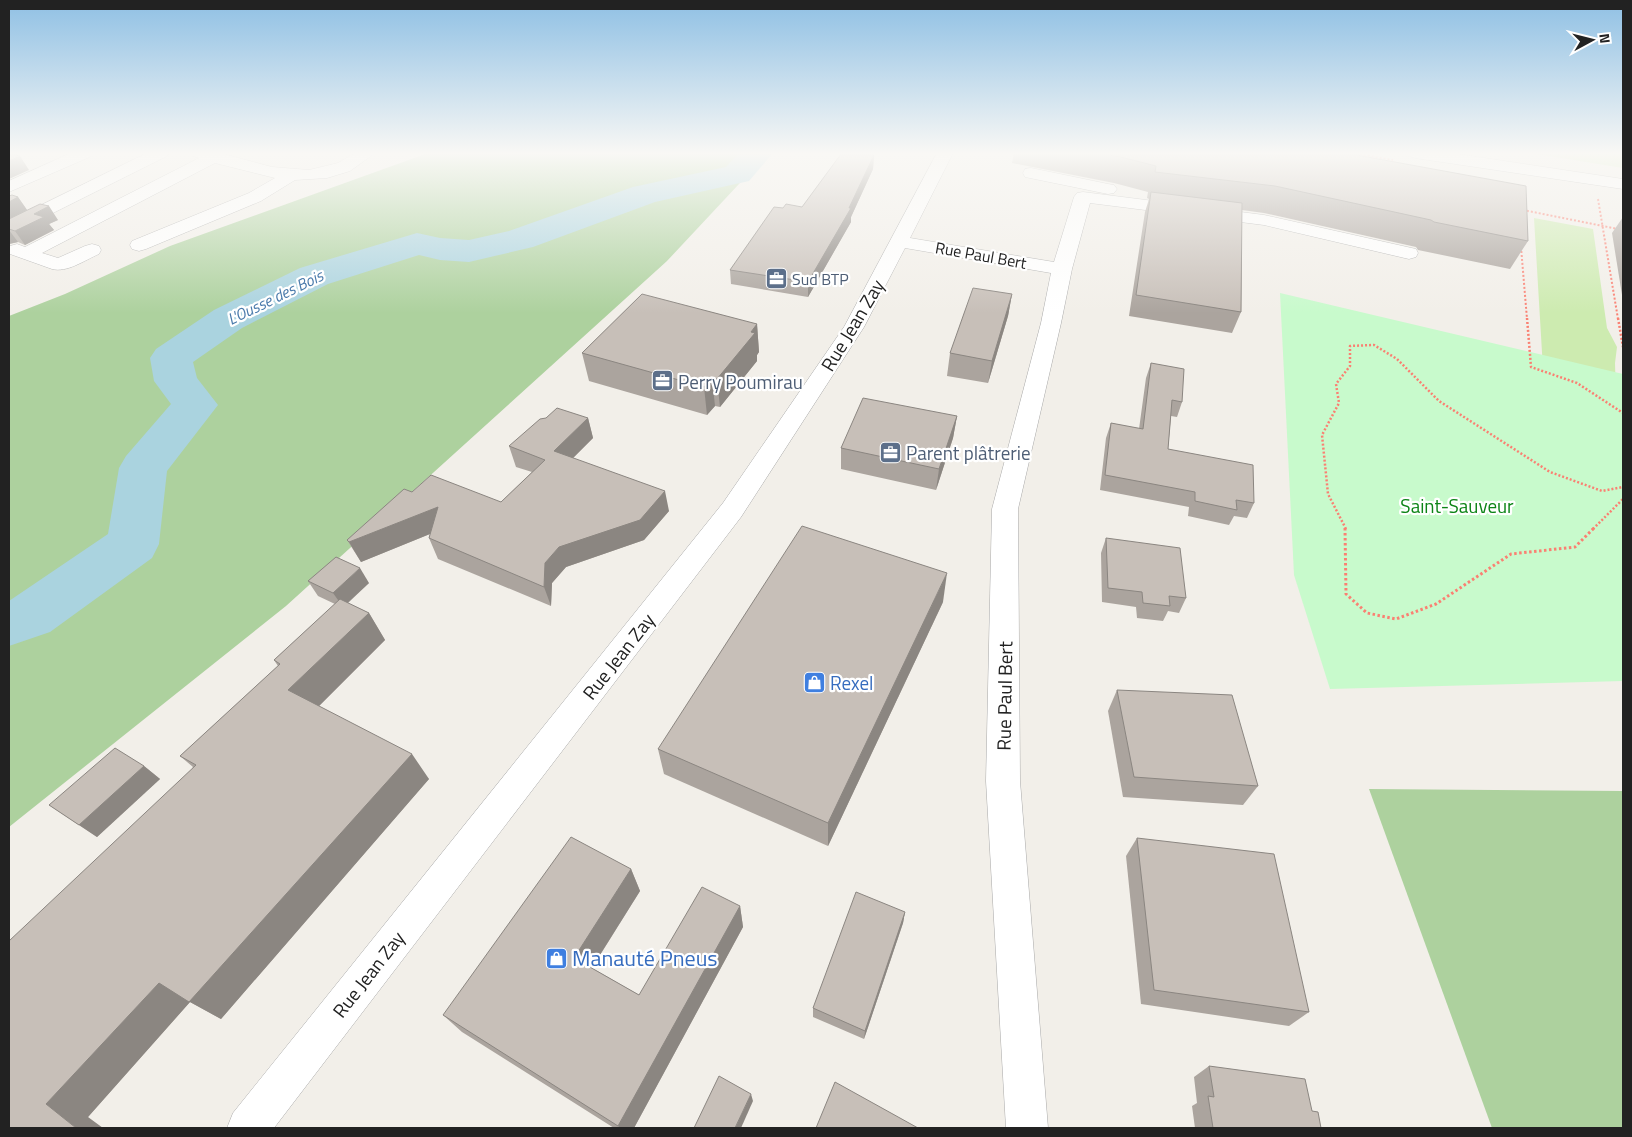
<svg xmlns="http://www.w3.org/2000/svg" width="1632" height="1137" font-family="'Titillium Web',sans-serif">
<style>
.grass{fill:#cdebb0}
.forest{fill:#add19e}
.park{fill:#c8facc}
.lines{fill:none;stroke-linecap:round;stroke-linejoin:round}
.river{fill:#aad3df;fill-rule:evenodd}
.minor-casing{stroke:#a9a9a9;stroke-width:1}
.path-far2{stroke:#fa8072;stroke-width:2;stroke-dasharray:2 2;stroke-linecap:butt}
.path-far1{stroke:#fa8072;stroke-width:2.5;stroke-dasharray:2 2;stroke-linecap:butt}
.path{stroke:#fa8072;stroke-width:3;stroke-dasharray:2.5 2.5;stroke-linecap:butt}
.minor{fill:#fff;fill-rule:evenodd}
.wall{fill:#aba49e}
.shaded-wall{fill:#8b8681}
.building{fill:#c7bfb8;stroke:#8b8681}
.labels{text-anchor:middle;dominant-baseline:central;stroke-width:4.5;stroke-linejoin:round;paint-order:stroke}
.far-street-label{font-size:16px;fill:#222;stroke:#fff}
.far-service-label{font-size:16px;fill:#4e5e75;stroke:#fff;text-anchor:start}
.far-water-label{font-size:16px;font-style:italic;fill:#4a7aab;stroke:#fff}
.street-label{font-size:19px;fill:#222;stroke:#fff}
.service-label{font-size:19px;fill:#4e5e75;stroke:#fff;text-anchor:start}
.park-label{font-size:19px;fill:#0c8416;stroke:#fff}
.shop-label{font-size:19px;fill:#366cbe;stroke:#fff;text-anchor:start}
.near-shop-label{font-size:22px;fill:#366cbe;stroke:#fff;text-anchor:start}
</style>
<rect width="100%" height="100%" fill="#f2efe9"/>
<!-- grass -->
<g class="grass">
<path d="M 1623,153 L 1623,168 L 1530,153 Z"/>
<path d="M 1534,218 L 1593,229 L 1607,328 L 1617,347 L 1615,363 L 1616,399 L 1543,369 Z"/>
</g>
<!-- forest -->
<g class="forest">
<path d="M 428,153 L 768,153 L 667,261 L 286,606 L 9,827 L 9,316 L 65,294 L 170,246 Z"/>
<path d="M 1369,789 L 1623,791 L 1623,1128 L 1492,1128 Z"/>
</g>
<!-- park -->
<path class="park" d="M 1280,293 L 1623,374 L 1623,681 L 1330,689 L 1294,575 Z"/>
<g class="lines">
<!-- river -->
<path class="river" d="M 739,153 L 773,153 L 749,181 L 655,202 L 533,247 L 469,262 L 440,260 L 419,255 L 328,284 L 242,328 L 193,362 L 197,378 L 218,405 L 167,471 L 159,544 L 152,558 L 50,632 L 9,646 L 9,601 L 108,534 L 119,468 L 126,456 L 171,404 L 154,381 L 150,358 L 156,349 L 214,310 L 300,268 L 417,233 L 440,238 L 469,240 L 509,231 L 633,187 L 726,167 Z"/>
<defs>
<g id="minor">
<path d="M 71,153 L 94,153 L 92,156 L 9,192 L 9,181 Z"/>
<path d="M 147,153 L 169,153 L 167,156 L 15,232 L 9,233 L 9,221 Z"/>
<path d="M 191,153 L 220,153 L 272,167 L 309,170 L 338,163 L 355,153 L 375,153 L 350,171 L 327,178 L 295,180 L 261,201 L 146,249 L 139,251 L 132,249 L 130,245 L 132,241 L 249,193 L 275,178 L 215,163 L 42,253 L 58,258 L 85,246 L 92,244 L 99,246 L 101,250 L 99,254 C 85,260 67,273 52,269 L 10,254 L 9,252 L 10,246 L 17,244 L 25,247 L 199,158 L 193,156 Z"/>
<path d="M 937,153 L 953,153 L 910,238 L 1054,262 L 1074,197 L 1077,193 L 1083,192 L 1264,215 L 1416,249 L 1418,253 L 1416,257 L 1409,259 L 1264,225 L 1090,203 L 1072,269 L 1061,323 L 1018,509 L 1020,781 L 1048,1128 L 1006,1128 L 986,781 L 992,509 L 1041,323 L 1051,273 L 905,248 L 864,327 L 741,517 L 274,1128 L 227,1128 L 233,1113 L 723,503 L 844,327 Z"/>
<path d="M 1407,153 L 1451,153 L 1623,179 L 1623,189 L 1415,158 L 1409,156 Z"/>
<path d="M 1031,168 L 1108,184 L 1114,185 L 1117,189 L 1114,193 L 1108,194 L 1025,177 L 1023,173 L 1025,169 Z"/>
</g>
</defs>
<!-- minor casing -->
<use href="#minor" class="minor-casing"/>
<!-- path-far2 -->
<g class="path-far2">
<path d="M 1352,153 L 1393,160"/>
<path d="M 1598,199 L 1618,319"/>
<path d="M 1523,210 L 1623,230"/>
<path d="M 1521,247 L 1527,319"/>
</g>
<!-- path-far1 -->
<g class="path-far1">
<path d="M 1527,318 L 1531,367 L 1577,383 L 1623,413"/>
<path d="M 1618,318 L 1623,347"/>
<path d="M 1346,529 L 1328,494 L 1322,435 L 1339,403 L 1336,384 L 1350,366 L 1350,346 L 1374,345 L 1397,359 L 1439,401 L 1550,472 L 1602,491 L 1623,487"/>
<path d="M 1593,529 L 1623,499"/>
</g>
<!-- path -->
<path class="path" d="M 1345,528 L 1346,594 L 1367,613 L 1396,619 L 1436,604 L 1511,554 L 1575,547 L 1594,528"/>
<!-- minor -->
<use href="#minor" class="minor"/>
</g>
<!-- wall -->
<g class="wall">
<path d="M 1014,154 L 1351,154 L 1528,241 L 1510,269 L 1418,250 L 1416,247 L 1264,213 L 1242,210 L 1241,312 L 1232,333 L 1129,316 L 1145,212 L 1149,199 L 1147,198 L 1148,192 L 1114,183 L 1012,163 Z"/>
<path d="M 874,155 L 873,169 L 851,217 L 851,222 L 808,297 L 731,284 L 730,270 L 783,208 L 802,207 Z"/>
<path d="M 9,196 L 18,197 L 27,210 L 58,220 L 49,224 L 54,230 L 25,245 L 18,242 L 9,244 L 9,247 Z"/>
<path d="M 1623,217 L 1623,301 L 1612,233 Z"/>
<path d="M 1012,294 L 1008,316 L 988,383 L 947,376 L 950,353 Z"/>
<path d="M 757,324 L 759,352 L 757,355 L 757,361 L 720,407 L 715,406 L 707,415 L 589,381 L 582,353 Z"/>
<path d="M 1151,363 L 1182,402 L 1177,417 L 1171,416 L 1168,449 L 1254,503 L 1247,518 L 1234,516 L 1229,525 L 1188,516 L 1189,507 L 1100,490 L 1106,438 L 1111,423 L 1139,429 L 1146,378 Z"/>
<path d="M 957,416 L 953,438 L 936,490 L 841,469 L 841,448 Z"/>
<path d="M 588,418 L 593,438 L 573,458 L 669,511 L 644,540 L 566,567 L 552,583 L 551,606 L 438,559 L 429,538 L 430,534 L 361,562 L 347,540 L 412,492 L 501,502 L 532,472 L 516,467 L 509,446 Z"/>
<path d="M 1106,538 L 1186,598 L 1179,613 L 1168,611 L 1163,621 L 1137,618 L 1136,607 L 1102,602 L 1101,553 Z"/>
<path d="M 308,581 L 369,583 L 348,603 L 369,613 L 385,640 L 319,706 L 429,779 L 221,1019 L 190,1002 L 88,1117 L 9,1128 L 193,767 L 180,756 L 278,666 L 274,660 L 335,604 L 318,596 Z"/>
<path d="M 943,602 L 828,846 L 664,774 L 658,749 Z"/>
<path d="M 1117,690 L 1258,786 L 1243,805 L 1123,797 L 1108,711 Z"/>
<path d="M 144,766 L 160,779 L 97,837 L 49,805 Z"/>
<path d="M 1137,838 L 1309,1012 L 1289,1026 L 1141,1004 L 1126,856 Z"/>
<path d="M 631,869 L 640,891 L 592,968 L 639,995 L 740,906 L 743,927 L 634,1128 L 614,1128 L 462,1032 L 443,1015 Z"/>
<path d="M 905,912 L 903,923 L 864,1039 L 813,1017 L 813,1008 Z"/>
<path d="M 1209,1066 L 1312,1111 L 1321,1128 L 1195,1128 L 1192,1106 L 1197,1103 L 1194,1077 Z"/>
</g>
<!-- shaded-wall -->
<g class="shaded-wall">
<path d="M 874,155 L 873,169 L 851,217 L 851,222 L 808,297 L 808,282 L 849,208 Z"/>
<path d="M 20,156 L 29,170 L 9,179 L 9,161 Z"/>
<path d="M 18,197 L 27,210 L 9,220 L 9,202 Z"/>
<path d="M 49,206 L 58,220 L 49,224 L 54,230 L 25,245 L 15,231 L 34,214 Z"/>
<path d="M 9,230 L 18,242 L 9,244 L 9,247 Z"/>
<path d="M 1012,294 L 1008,316 L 988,383 L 992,361 Z"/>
<path d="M 757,324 L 759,352 L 757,355 L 757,361 L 720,407 L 717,379 Z"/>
<path d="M 712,378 L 715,406 L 707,415 L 704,387 Z"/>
<path d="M 957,416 L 953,438 L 936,490 L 939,469 Z"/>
<path d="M 588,418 L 593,438 L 560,471 L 554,451 Z"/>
<path d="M 665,491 L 669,511 L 644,540 L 566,567 L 552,583 L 551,606 L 544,587 L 545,563 L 559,547 Z"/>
<path d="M 438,507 L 447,527 L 361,562 L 349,542 Z"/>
<path d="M 360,568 L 369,583 L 343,607 L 333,593 Z"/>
<path d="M 947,573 L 943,602 L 828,846 L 828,823 Z"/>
<path d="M 369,613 L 385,640 L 309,716 L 288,690 Z"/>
<path d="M 412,754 L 429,779 L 221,1019 L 190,1002 L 88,1117 L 103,1128 L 76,1128 L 46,1104 L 159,983 Z"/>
<path d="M 144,766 L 160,779 L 97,837 L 79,825 Z"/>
<path d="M 631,869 L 640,891 L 586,977 L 574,958 Z"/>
<path d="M 740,906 L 743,927 L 634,1128 L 620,1128 L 618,1126 Z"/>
<path d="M 905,912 L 903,923 L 864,1039 L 865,1031 Z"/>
<path d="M 751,1094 L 753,1101 L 741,1128 L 735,1128 Z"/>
</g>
<!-- building -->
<g class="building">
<path d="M 9,154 L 11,154 L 20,156 L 9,161 Z"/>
<path d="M 841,154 L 860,154 L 874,155 L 849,208 L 851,208 L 808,282 L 730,270 L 774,207 L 783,208 L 786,204 L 802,207 Z"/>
<path d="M 1103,154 L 1351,154 L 1526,186 L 1528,241 L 1434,222 L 1431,220 L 1275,186 L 1155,172 L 1156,166 L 1121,157 Z"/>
<path d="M 1151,192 L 1242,203 L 1241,312 L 1136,295 Z"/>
<path d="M 12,195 L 18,197 L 9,202 L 9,196 Z"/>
<path d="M 40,204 L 49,206 L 34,214 L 44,217 L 15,231 L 9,229 L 9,219 Z"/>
<path d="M 973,288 L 1012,294 L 992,361 L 950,353 Z"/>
<path d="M 642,294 L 757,324 L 751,332 L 755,333 L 717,379 L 712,378 L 704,387 L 582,353 Z"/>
<path d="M 1151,363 L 1184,369 L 1182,402 L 1172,400 L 1168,449 L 1253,465 L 1254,503 L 1236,500 L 1237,510 L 1195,501 L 1195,492 L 1105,475 L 1111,423 L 1143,429 Z"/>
<path d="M 863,398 L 957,416 L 939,469 L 841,448 Z"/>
<path d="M 557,408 L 588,418 L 554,451 L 665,491 L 640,520 L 559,547 L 545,563 L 544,587 L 429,538 L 438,507 L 349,542 L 347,540 L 404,489 L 412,492 L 431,475 L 501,502 L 545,460 L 509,446 L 540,419 L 546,418 Z"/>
<path d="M 802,526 L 947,573 L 828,823 L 658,749 Z"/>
<path d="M 1106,538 L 1180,548 L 1186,598 L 1169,596 L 1170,606 L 1143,603 L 1142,592 L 1108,588 Z"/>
<path d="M 336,557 L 360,568 L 333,593 L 308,581 Z"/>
<path d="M 340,599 L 369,613 L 288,690 L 412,754 L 189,1002 L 159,983 L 46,1104 L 76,1128 L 9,1128 L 9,941 L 196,765 L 180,756 L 280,664 L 274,660 Z"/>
<path d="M 1117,690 L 1232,695 L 1258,786 L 1134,777 Z"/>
<path d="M 115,748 L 144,766 L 79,825 L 49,805 Z"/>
<path d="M 571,837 L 631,869 L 574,958 L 639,995 L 702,887 L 740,906 L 618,1126 L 443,1015 Z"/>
<path d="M 1137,838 L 1274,854 L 1309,1012 L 1154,990 Z"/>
<path d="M 856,892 L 905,912 L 865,1031 L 813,1008 Z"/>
<path d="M 1209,1066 L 1305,1079 L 1312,1111 L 1318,1112 L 1321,1128 L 1213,1128 L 1208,1096 L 1214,1097 Z"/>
<path d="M 719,1076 L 751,1094 L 735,1128 L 694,1128 Z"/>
<path d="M 835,1082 L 918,1128 L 816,1128 Z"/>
</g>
<!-- sky -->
<linearGradient id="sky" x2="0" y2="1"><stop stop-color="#8fc0e4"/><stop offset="0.49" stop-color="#f9f8f5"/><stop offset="1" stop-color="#f9f8f5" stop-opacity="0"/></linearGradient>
<rect width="1632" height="313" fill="url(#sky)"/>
<!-- icons -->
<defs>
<symbol id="office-square" viewBox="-11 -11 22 22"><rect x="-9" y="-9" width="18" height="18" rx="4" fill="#5c6f8a" stroke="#fff"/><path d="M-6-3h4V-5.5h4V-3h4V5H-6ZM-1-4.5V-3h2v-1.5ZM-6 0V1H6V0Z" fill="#fff"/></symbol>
<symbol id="shop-square" viewBox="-11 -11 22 22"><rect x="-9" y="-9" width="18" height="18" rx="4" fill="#3f7fe0" stroke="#fff"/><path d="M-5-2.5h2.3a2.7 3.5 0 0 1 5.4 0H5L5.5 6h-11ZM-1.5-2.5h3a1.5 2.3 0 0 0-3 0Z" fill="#fff"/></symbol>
</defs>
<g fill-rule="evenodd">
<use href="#office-square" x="764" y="266" width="25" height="25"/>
<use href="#office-square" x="650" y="368" width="25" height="25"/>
<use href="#office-square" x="878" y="440" width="25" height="25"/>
<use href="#shop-square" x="802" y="670" width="25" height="25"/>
<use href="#shop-square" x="544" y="946" width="25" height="25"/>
</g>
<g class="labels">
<!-- far-street labels -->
<g class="far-street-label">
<text transform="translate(981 255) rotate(10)">Rue Paul Bert</text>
</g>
<!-- far-service labels -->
<g class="far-service-label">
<text x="792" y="279">Sud BTP</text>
</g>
<!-- far-water labels -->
<g class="far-water-label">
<text transform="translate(275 297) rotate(-26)">L'Ousse des Bois</text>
</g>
<!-- street labels -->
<g class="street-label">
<text transform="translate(852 325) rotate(-59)">Rue Jean Zay</text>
<text transform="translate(618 656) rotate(-52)">Rue Jean Zay</text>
<text transform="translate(1004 696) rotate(-89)">Rue Paul Bert</text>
<text transform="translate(368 974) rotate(-52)">Rue Jean Zay</text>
</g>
<!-- service labels -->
<g class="service-label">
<text x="678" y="381">Perry Poumirau</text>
<text x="906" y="452">Parent plâtrerie</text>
</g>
<!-- park labels -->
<g class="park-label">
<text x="1457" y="505">Saint-Sauveur</text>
</g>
<!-- shop labels -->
<g class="shop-label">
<text x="830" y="682">Rexel</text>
</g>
<!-- near-shop labels -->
<g class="near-shop-label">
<text x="572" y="958">Manauté Pneus</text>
</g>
</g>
<!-- border -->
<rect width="1632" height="1137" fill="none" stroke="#222222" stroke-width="20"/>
<!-- north arrow -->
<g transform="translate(1592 40) rotate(83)" stroke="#ffffff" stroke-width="4" paint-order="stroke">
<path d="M0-4L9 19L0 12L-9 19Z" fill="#222222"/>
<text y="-8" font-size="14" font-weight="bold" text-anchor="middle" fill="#222222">N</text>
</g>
</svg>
